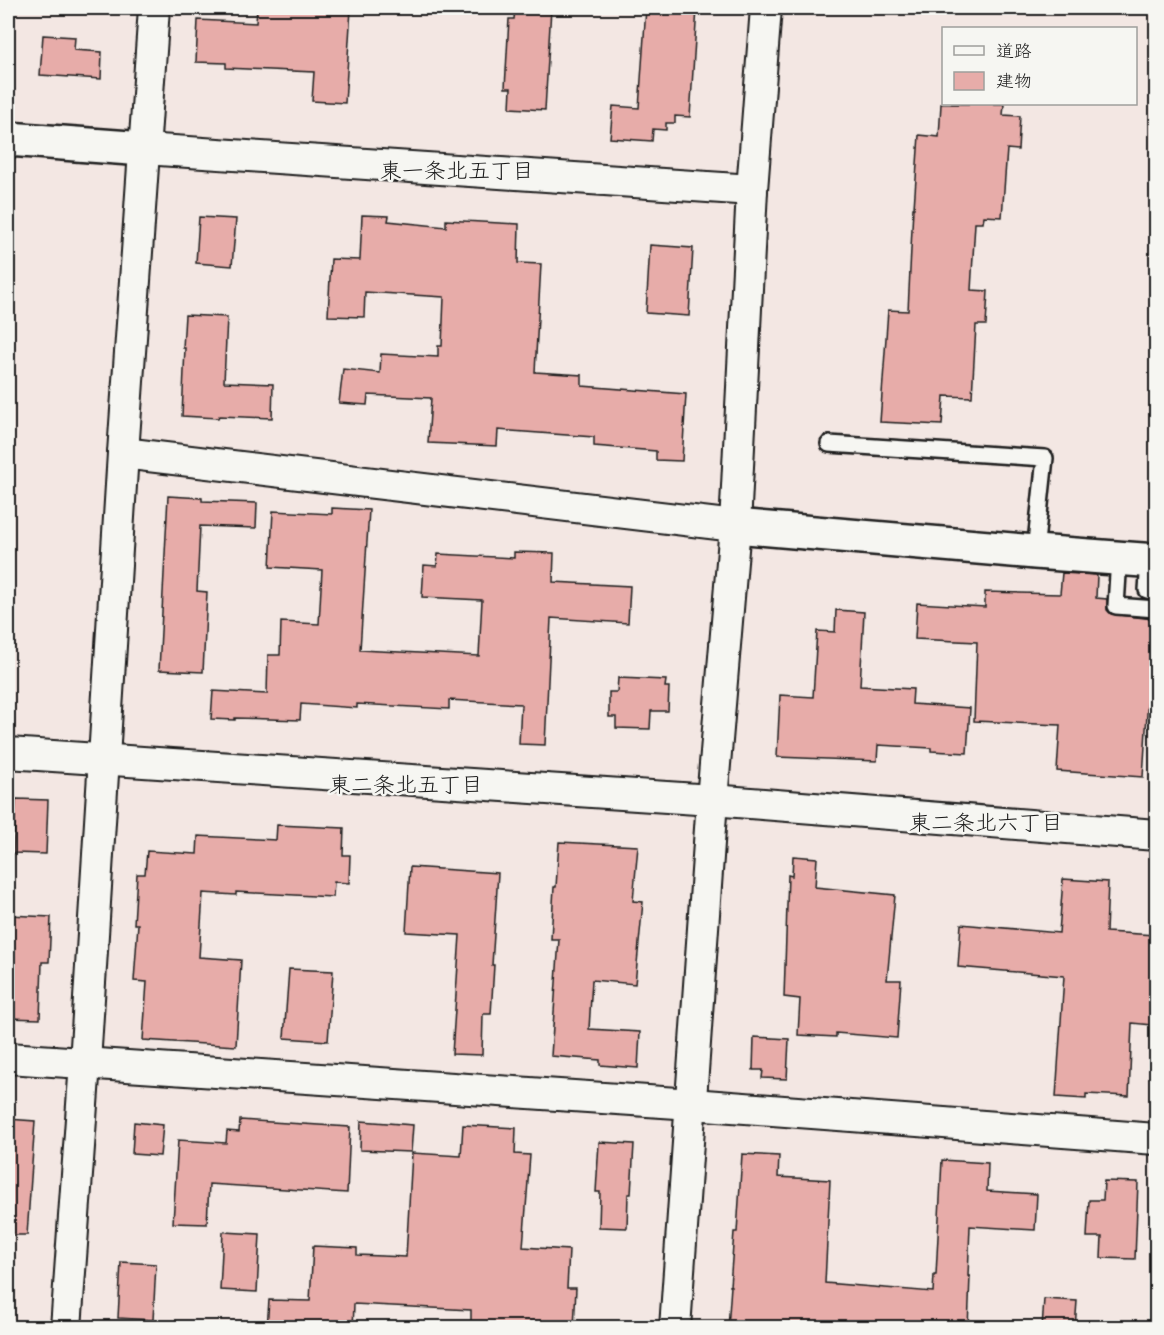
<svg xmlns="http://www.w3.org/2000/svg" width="1164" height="1335" font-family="Mynerve,'Klee One',sans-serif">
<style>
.building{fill:#e7aca9;stroke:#1c1c1c;stroke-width:1.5}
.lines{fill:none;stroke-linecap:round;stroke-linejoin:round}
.lane-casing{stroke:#1c1c1c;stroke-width:20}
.street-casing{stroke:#1c1c1c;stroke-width:34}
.secondary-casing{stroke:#1c1c1c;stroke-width:38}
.lane{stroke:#f6f6f2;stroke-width:15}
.street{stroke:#f6f6f2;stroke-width:30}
.secondary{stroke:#f6f6f2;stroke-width:33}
.labels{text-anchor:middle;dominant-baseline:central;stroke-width:5;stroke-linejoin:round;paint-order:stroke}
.neighbourhood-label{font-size:22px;fill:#1c1c1c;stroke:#f6f6f2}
</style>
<rect width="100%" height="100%" fill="#f3e7e3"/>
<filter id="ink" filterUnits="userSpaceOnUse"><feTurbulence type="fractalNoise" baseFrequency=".0167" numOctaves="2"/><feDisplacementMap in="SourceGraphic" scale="12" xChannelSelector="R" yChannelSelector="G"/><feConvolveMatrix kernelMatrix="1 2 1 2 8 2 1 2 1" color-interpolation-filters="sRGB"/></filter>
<g filter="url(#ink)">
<!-- building -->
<g class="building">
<path d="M 257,8 L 314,8 L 351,9 L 345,103 L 312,101 L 314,72 L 226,68 L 226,63 L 196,62 L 198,20 L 256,23 Z"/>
<path d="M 515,8 L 551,8 L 545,110 L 510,108 L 511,88 L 505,88 L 509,19 L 514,19 Z"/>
<path d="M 646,8 L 697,8 L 690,117 L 675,116 L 675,123 L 666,123 L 666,130 L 653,129 L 652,141 L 610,138 L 613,106 L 639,108 Z"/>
<path d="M 43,35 L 75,37 L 74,50 L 102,52 L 101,79 L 40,75 Z"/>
<path d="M 941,104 L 1004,104 L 1003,115 L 1020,116 L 1018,150 L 1007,149 L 1002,217 L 984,216 L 983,223 L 975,223 L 971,290 L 988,291 L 986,325 L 976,325 L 972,397 L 944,396 L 942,425 L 880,422 L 888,310 L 908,311 L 913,208 L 914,208 L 919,135 L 939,137 Z"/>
<path d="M 362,215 L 389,216 L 388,221 L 446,227 L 446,220 L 519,224 L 518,263 L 541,264 L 535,372 L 582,375 L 582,386 L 686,394 L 682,461 L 656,460 L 656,451 L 594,446 L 594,437 L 498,430 L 497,446 L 428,443 L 431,398 L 368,395 L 367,405 L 339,403 L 343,369 L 380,373 L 381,354 L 438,357 L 438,346 L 442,346 L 444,297 L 365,292 L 364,317 L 328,316 L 331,259 L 360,260 Z"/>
<path d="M 199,217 L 236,219 L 232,266 L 196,263 Z"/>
<path d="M 650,245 L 693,248 L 689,316 L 646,313 Z"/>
<path d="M 185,315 L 227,317 L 224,382 L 273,384 L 272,418 L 219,416 L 218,418 L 182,416 L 185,348 L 183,348 Z"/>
<path d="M 168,496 L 202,498 L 202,501 L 257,503 L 256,528 L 200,526 L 197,591 L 207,592 L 203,672 L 159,670 Z"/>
<path d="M 332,508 L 369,510 L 360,650 L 479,656 L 482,600 L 422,597 L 424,565 L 437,566 L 438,554 L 514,558 L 514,552 L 554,553 L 553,582 L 630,586 L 628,623 L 551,618 L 545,745 L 519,744 L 521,704 L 449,700 L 449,709 L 357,704 L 357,708 L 301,704 L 300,720 L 235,718 L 235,720 L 211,719 L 213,691 L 267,694 L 268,655 L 280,655 L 281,622 L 319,624 L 322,570 L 270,567 L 273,511 L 332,514 Z"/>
<path d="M 1062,573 L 1097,575 L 1096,598 L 1107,599 L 1107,610 L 1111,614 L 1153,619 L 1143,777 L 1057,771 L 1060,725 L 974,721 L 977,642 L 915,639 L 917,603 L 985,607 L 985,592 L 1060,594 Z"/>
<path d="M 836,610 L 864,612 L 860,686 L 913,689 L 912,704 L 970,708 L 967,753 L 931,751 L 931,748 L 878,745 L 877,761 L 777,757 L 780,695 L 813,697 L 817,631 L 835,632 Z"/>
<path d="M 618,678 L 666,680 L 665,687 L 669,687 L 668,711 L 651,711 L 650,729 L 616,728 L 616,717 L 609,717 L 609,692 L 617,692 Z"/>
<path d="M 16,799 L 48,800 L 46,854 L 13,853 Z"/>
<path d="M 277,825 L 344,828 L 343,855 L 350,855 L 349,883 L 334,882 L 333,897 L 236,892 L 236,895 L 203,893 L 199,957 L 241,960 L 236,1046 L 143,1040 L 147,982 L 134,981 L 138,924 L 134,924 L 137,874 L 145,874 L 147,851 L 197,854 L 198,836 L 276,840 Z"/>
<path d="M 559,842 L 638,846 L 633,901 L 643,902 L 635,984 L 592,980 L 589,1029 L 640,1032 L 638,1068 L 600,1065 L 600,1060 L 551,1056 L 559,939 L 551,939 L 554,887 L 556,887 Z"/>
<path d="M 793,856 L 817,858 L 815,887 L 895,895 L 887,980 L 901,980 L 897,1038 L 836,1033 L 836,1037 L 798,1035 L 800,999 L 784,997 L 788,875 L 792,876 Z"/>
<path d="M 410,867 L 498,873 L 492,965 L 494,965 L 491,1014 L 483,1014 L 482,1055 L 452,1054 L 460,935 L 406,932 Z"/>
<path d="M 1063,879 L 1108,882 L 1106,932 L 1155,935 L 1153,953 L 1156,954 L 1156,975 L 1152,1025 L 1132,1023 L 1129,1096 L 1086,1094 L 1086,1099 L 1056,1097 L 1064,976 L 958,967 L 961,924 L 1059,933 Z"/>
<path d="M 8,915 L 51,917 L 49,962 L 42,962 L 40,1019 L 8,1018 Z"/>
<path d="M 289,969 L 333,971 L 328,1041 L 284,1038 Z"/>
<path d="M 754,1037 L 789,1039 L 787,1079 L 762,1078 L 763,1070 L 753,1070 Z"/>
<path d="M 8,1119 L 35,1121 L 27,1235 L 8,1235 Z"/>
<path d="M 240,1120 L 350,1127 L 347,1193 L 209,1184 L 207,1224 L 173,1223 L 178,1140 L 226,1143 L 227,1131 L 239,1132 Z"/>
<path d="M 361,1121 L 413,1125 L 411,1152 L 360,1150 Z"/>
<path d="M 134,1122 L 163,1125 L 160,1156 L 132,1154 Z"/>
<path d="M 463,1125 L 516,1128 L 515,1154 L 530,1155 L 523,1247 L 569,1250 L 567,1288 L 576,1288 L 574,1328 L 534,1328 L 471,1323 L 471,1310 L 354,1304 L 353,1328 L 267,1328 L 269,1300 L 310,1301 L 313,1246 L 357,1248 L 357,1255 L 406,1257 L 412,1153 L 461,1156 Z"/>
<path d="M 599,1142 L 634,1144 L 631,1194 L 628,1194 L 627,1228 L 599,1227 L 600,1192 L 596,1192 Z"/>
<path d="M 742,1154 L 779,1156 L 778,1177 L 830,1180 L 825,1283 L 933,1292 L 934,1275 L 936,1275 L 942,1160 L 988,1163 L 987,1191 L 1037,1194 L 1035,1230 L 970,1226 L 968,1276 L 970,1276 L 968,1328 L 728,1328 L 731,1286 L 730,1286 L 734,1232 L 737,1232 Z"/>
<path d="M 1104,1181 L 1138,1182 L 1135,1259 L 1101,1258 L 1102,1237 L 1087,1237 L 1089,1200 L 1103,1200 Z"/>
<path d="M 223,1232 L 260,1234 L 257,1292 L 220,1290 Z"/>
<path d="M 121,1262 L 156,1264 L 153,1320 L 118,1318 Z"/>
<path d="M 1044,1299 L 1077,1301 L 1075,1328 L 1042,1328 Z"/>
</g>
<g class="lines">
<defs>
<g id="lane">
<path d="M 829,444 L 1045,458 L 1035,552"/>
<path d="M 1119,558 L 1116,606 L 1156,609"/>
<path d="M 1149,561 L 1147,590 L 1156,591"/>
</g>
<g id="street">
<path d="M 144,149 L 752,190"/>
<path d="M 123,453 L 735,526"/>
<path d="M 8,753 L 712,800 L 1156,835"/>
<path d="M 8,1058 L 692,1104 L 1156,1139"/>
<path d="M 66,1328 L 85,1063 L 123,453 L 154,8"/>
<path d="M 675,1328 L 712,800 L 735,526 L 752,190 L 766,8"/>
</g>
<g id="secondary">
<path d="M 8,139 L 144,149"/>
<path d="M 735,526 L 1035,552 L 1156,561"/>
</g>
</defs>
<!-- lane casing -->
<use href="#lane" class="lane-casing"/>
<!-- street casing -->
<use href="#street" class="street-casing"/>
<!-- secondary casing -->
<use href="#secondary" class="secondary-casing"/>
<!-- lane -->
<use href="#lane" class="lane"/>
<!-- street -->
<use href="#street" class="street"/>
<!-- secondary -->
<use href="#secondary" class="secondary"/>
</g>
</g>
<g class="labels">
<!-- neighbourhood labels -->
<g class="neighbourhood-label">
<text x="457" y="172">東一条北五丁目</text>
<text x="406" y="786">東二条北五丁目</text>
<text x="986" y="824">東二条北六丁目</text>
</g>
</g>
<!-- margin -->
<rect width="1164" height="1335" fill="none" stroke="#f6f6f2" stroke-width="30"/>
<rect x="15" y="15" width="1134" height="1305" fill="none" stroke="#1c1c1c" stroke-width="2" filter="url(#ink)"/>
<!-- legend -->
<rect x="942" y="27" width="195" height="78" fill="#f6f6f2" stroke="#9f9f9c" stroke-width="1.5"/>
<rect x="954" y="46" width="30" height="9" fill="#f6f6f2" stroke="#9f9f9c" stroke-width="1.5"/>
<text x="996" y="57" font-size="18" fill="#1c1c1c">道路</text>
<rect x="954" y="72" width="30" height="18" fill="#e7aca9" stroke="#9f9f9c" stroke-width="1.5"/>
<text x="996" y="87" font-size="18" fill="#1c1c1c">建物</text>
</svg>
